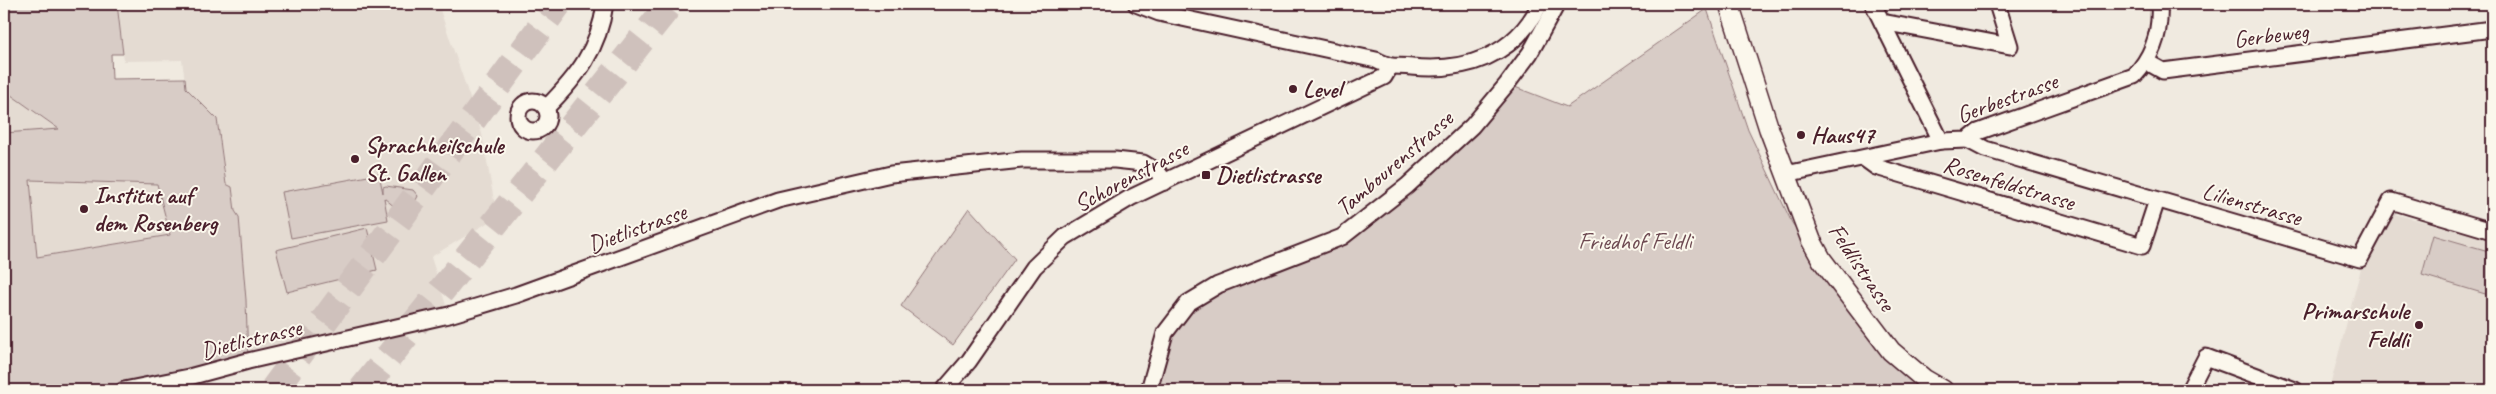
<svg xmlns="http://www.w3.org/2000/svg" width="2496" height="394" font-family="Caveat,sans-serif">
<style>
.built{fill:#e4dbd2}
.green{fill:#d8ccc6;stroke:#917678;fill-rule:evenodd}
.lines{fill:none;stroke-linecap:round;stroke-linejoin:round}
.motorway-tunnel{stroke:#cfc1bc;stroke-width:28;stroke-dasharray:28 14;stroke-linecap:butt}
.minor-casing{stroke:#4a1f2b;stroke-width:19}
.tertiary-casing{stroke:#4a1f2b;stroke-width:22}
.minor{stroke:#fbf7ec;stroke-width:15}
.tertiary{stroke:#fbf7ec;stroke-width:19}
.poi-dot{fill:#4a1f2b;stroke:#fbf7ec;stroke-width:2}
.labels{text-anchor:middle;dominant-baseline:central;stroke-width:4;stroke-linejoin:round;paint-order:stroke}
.street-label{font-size:24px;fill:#4a1f2b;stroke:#fbf7ec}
.poi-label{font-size:24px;font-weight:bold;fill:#4a1f2b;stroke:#fbf7ec;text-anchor:start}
.park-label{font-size:24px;fill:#6e4a52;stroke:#fbf7ec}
</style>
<rect width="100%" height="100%" fill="#f0eae0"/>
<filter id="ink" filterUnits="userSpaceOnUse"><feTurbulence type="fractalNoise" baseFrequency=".02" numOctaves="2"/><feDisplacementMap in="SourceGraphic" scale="10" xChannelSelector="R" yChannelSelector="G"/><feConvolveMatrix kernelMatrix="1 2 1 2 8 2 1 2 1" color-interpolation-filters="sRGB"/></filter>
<g filter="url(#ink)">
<!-- built -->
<g class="built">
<path d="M 117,4 L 438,4 L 482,134 L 497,217 L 431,257 L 449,315 L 248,361 L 246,300 L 239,218 L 235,211 L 232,187 L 227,184 L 217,119 L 186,88 L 182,60 L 124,61 Z"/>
<path d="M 4,90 L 60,130 L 4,133 Z"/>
<path d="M 29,180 L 157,184 L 171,235 L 37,257 L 4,183 Z"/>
<path d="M 2395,214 L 2492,240 L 2492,390 L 2329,390 L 2363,261 Z"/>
</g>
<!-- green -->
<g class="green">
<path d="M 4,4 L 117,4 L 123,54 L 111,54 L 112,79 L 185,78 L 186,88 L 217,119 L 226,184 L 232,187 L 235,211 L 239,217 L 246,300 L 248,361 L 118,390 L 4,390 L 4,133 L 59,129 L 4,90 ZM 30,180 L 157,184 L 170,235 L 37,257 Z"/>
<path d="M 1707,9 L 1748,130 L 1792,223 L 1838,284 L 1943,390 L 1149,390 L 1165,333 L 1188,303 L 1342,237 L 1507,84 L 1567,107 Z"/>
<path d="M 379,174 L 383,193 L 383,187 L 386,186 L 413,190 L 418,196 C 414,206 406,206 396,208 L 384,198 L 388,220 L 291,238 L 282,192 Z"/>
<path d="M 969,208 L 1015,259 L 953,345 L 901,306 Z"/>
<path d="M 367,228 L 377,270 L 287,292 L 276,250 Z"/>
<path d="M 2433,235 L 2492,252 L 2492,296 L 2422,275 Z"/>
</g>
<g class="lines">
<!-- motorway-tunnel -->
<g class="motorway-tunnel">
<path d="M 273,390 L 558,4"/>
<path d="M 362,390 L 670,4"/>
</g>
<defs>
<g id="minor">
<path d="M 1136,4 L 1159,13 L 1376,60 C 1393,69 1395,65 1412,67 C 1466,72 1515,56 1540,4"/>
<path d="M 1873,4 L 1941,141"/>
<path d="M 1882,22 L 2010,46 L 1997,4"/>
<path d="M 2147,62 L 2163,71 L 2492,29"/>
<circle cx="533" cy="116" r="15"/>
<path d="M 546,108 C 577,77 599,49 605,4"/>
<path d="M 1968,140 L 1985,149 L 2360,259 L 2391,201 L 2492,231"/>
<path d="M 1865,159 L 1876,167 L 2142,246 L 2157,200"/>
<path d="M 1786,174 L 1941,141 L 1968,140 L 1978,132 L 2134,76 C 2153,56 2161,31 2159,4"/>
<path d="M 124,390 L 189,377 L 248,361 L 449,315 L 516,295 L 778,200 L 891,174 L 1022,160 L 1115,160 L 1143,163 L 1158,172 L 1165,182"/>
<path d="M 944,390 L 969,361 L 1034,267 L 1065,237 L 1130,198 L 1384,77 L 1390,67"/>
<path d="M 1149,390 L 1165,333 L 1188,303 L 1218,285 L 1342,237 L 1407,186 L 1472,126 L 1507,84 L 1530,53 L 1557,4"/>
<path d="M 2189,390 L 2206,357 L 2295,390"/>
</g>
<path id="tertiary" d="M 1729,4 L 1769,129 L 1811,240 L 1822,260 L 1891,351 L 1924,379 L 1943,390"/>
</defs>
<!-- minor casing -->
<use href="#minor" class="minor-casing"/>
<!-- tertiary casing -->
<use href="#tertiary" class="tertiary-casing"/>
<!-- minor -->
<use href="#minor" class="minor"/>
<!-- tertiary -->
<use href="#tertiary" class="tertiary"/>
</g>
</g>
<!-- markers -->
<g class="poi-dot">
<circle cx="1293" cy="89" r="5"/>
<circle cx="1801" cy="135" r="5"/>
<circle cx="355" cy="159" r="5"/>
<rect x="1201" y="170" width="10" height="10" rx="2.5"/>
<circle cx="84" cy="209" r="5"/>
<circle cx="2419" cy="325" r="5"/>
</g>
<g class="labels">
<!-- street labels -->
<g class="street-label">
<text transform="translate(2271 35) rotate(-7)">Gerbeweg</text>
<text transform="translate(2007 98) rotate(-20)">Gerbestrasse</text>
<text transform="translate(1394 163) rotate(-41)">Tambourenstrasse</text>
<text transform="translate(1131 176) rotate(-28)">Schorenstrasse</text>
<text transform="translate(2009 183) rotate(17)">Rosenfeldstrasse</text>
<text transform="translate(2252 204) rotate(16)">Lilienstrasse</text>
<text transform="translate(637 228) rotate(-20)">Dietlistrasse</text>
<text transform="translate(1862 267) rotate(56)">Feldlistrasse</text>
<text transform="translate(251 339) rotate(-14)">Dietlistrasse</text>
</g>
<!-- poi labels -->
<g class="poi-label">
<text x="1303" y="89">Level</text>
<text x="1811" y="135">Haus47</text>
<text x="365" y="145">Sprachheilschule<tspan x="365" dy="28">St. Gallen</tspan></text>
<text x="1216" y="175">Dietlistrasse</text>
<text x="94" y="195">Institut auf<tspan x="94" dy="28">dem Rosenberg</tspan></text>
<text x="2409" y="311" text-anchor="end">Primarschule<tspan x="2409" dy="28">Feldli</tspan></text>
</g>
<!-- park labels -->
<g class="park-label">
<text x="1635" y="241">Friedhof Feldli</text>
</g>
</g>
<!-- margin -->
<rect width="2496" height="394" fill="none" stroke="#fbf7ec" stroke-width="20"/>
<rect x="10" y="10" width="2476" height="374" fill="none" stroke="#4a1f2b" stroke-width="2" filter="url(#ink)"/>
</svg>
